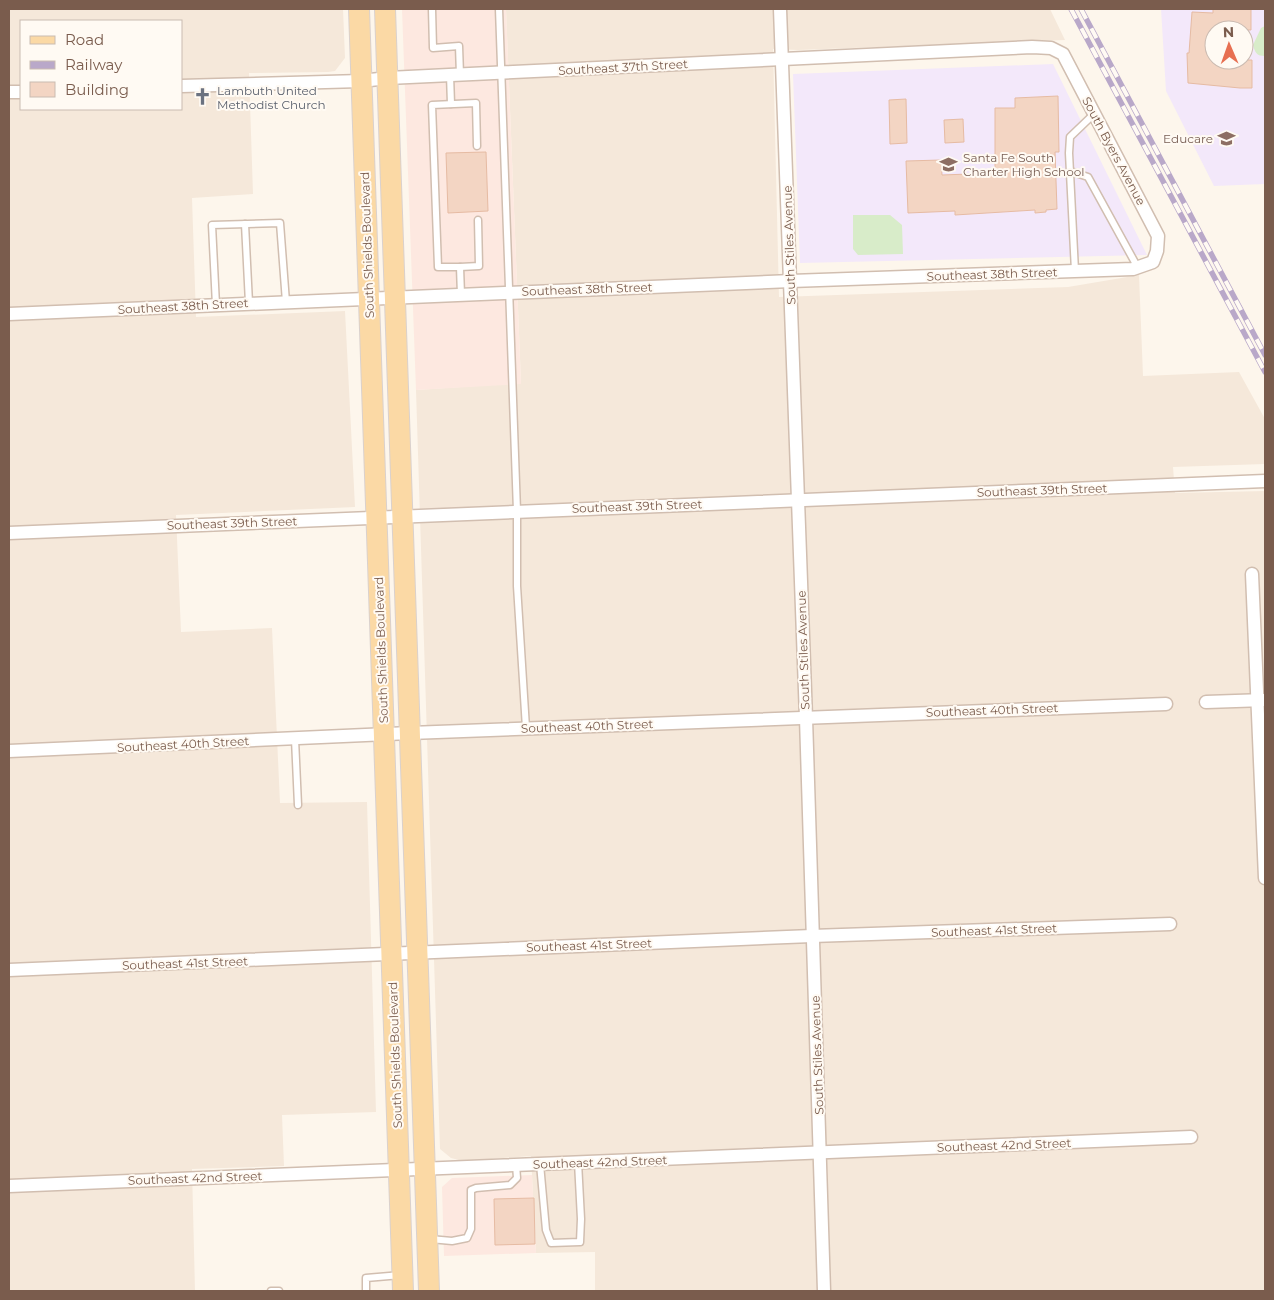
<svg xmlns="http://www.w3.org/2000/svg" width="1274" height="1300" font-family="Montserrat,sans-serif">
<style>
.residential{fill:#f5e8da;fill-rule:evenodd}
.commercial{fill:#fde8e0}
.education{fill:#f3e8fa;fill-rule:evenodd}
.green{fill:#d8ecc9}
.building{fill:#f3d5c3;stroke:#e6bba3}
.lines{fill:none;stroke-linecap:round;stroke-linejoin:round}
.service-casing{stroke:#d1beb0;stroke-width:9}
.minor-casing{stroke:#d1beb0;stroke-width:15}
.primary-casing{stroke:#dad1cd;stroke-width:22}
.service{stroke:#fff;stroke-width:6}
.minor{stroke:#fff;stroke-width:12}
.primary{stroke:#fbd9a5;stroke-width:20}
.rail-casing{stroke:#b9a8c9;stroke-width:5.5}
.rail{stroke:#fffaf3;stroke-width:4;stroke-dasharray:11;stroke-linecap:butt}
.labels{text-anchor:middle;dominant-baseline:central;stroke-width:4;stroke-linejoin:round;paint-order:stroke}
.street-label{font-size:12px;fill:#7a5c4d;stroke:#fffaf3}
.worship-label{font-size:12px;fill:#5b616d;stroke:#fffaf3;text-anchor:start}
.education-label{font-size:12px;fill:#785e54;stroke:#fffaf3;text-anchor:end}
</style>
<rect width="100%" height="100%" fill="#fdf6ec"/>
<!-- residential -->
<g class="residential">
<path d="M 9,9 L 343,9 L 345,58 L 335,71 L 328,72 L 249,73 L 253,194 L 192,198 L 196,317 L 345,311 L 355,507 L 176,515 L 181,632 L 272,628 L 280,803 L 367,802 L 376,1112 L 282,1115 L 284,1166 L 192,1169 L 195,1291 L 9,1291 ZM 21,21 L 181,21 L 181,109 L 21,109 Z"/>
<path d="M 506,9 L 1050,9 L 1065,40 L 798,50 L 773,49 L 779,297 L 1068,287 L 1139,275 L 1143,376 L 1239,372 L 1265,419 L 1265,464 L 1173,467 L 1175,493 L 1265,491 L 1265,1291 L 595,1291 L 595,1252 L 536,1253 L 531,1156 L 463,1161 L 451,1158 L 440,1149 L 416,390 L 521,383 Z"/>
</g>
<!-- commercial -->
<g class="commercial">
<path d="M 402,9 L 506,9 L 521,384 L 416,390 Z"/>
<path d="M 532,1175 L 536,1253 L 444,1256 L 442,1187 L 452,1178 Z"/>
</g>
<!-- education -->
<g class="education">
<path d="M 1161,9 L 1265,9 L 1265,184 L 1214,186 L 1166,91 ZM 1214,30 L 1244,30 L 1244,60 L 1214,60 Z"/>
<path d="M 1053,64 L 1147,255 L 800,263 L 793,74 Z"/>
</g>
<!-- green -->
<g class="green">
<path d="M 1265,26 L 1265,56 C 1257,56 1255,53 1253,45 L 1261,28 Z"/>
<path d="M 853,215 L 890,215 L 902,225 L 903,254 L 858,255 L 853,249 Z"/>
</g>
<!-- building -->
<g class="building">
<path d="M 1213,9 L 1251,9 L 1251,30 L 1214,30 L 1214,60 L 1252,60 L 1252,88 L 1240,88 L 1188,83 L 1187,53 L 1189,53 L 1192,12 L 1213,13 Z"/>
<path d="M 1058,96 L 1059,152 L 1055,152 L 1057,209 L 1046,210 L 1046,212 L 1035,213 L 1035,210 L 955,215 L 955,211 L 908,213 L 906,161 L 941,160 L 942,175 L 995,173 L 995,108 L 1015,108 L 1015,98 Z"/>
<path d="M 906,99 L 907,143 L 890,144 L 889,100 Z"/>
<path d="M 963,119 L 964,142 L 945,143 L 944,120 Z"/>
<path d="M 486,152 L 488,211 L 448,213 L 446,153 Z"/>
<path d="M 534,1198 L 535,1244 L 495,1245 L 494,1199 Z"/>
</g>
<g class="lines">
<defs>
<g id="service">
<path d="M 432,9 L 433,48 L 459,46 L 460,75"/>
<path d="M 499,9 L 517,511 L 517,586 L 526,728"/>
<path d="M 450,75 L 451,104"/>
<path d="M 1070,171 L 1088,177 L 1138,268"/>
<path d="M 245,224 L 249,303"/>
<path d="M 460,267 L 479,266 L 478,220"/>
<path d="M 1075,271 L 1069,153 L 1070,137 L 1095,113"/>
<path d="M 461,295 L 460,267 L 438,267 L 432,105 L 476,103 L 477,146"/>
<path d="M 216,305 L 212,225 L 280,223 L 286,302"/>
<path d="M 295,739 L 298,805"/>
<path d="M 540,1164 L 546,1230 L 551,1243 L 580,1242 L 581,1219 L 578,1162"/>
<path d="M 430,1239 L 452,1241 L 467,1238 L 471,1229 L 471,1190 L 476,1188 L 510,1185 L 517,1178 L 516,1165"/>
<path d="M 271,1291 L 279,1291"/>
<path d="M 366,1291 L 366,1278 L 401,1275"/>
</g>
<g id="minor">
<path d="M 780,9 L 806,718 L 824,1291"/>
<path d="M 9,92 L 21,92"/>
<path d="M 9,314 L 791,281 L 1133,269 L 1153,262 L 1157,251 L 1158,236 L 1063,54 L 1051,48 L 1032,47 L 388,78 L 361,81 L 181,86"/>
<path d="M 9,533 L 1265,481"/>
<path d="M 1252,574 L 1265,878"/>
<path d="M 1206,702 L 1265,700"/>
<path d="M 9,751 L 410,733 L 1166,704"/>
<path d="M 9,970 L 812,936 L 1170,924"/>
<path d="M 9,1186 L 1191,1137"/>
</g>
<g id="primary">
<path d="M 359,9 L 403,1291"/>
<path d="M 385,9 L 429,1291"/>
</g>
</defs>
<!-- service casing -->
<use href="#service" class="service-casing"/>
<!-- minor casing -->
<use href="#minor" class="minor-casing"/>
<!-- primary casing -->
<use href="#primary" class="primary-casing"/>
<!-- service -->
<use href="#service" class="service"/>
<!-- minor -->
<use href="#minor" class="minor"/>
<!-- primary -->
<use href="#primary" class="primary"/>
<defs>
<g id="rail">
<path d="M 1071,9 L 1265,372"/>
<path d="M 1081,9 L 1265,355"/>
</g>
</defs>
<!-- rail casing -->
<use href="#rail" class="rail-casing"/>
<!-- rail -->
<use href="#rail" class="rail"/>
</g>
<!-- icons -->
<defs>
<symbol id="church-bare" viewBox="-9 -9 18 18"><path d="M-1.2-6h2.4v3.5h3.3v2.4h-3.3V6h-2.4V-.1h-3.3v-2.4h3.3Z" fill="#6b7280" stroke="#fffaf3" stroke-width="2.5" paint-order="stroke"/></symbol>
<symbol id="school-bare" viewBox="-9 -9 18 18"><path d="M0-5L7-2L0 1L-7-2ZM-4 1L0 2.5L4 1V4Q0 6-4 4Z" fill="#8d6e63" stroke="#fffaf3" stroke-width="2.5" paint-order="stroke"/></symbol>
</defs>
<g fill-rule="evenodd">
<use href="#church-bare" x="190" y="84" width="25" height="25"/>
<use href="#school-bare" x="1214" y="126" width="25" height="25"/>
<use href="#school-bare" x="936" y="152" width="25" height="25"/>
</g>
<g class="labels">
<!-- street labels -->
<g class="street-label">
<text transform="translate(623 67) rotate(-3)">Southeast 37th Street</text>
<text transform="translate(1114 151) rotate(62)">South Byers Avenue</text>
<text transform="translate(367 245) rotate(-92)">South Shields Boulevard</text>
<text transform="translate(789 245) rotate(-92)">South Stiles Avenue</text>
<text transform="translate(992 274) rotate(-2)">Southeast 38th Street</text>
<text transform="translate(587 289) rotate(-2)">Southeast 38th Street</text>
<text transform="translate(183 306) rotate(-3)">Southeast 38th Street</text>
<text transform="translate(1042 490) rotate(-2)">Southeast 39th Street</text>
<text transform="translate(637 506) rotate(-2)">Southeast 39th Street</text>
<text transform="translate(232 523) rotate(-2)">Southeast 39th Street</text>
<text transform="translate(381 650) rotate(-92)">South Shields Boulevard</text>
<text transform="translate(803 650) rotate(-92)">South Stiles Avenue</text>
<text transform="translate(992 710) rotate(-2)">Southeast 40th Street</text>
<text transform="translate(587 726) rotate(-2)">Southeast 40th Street</text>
<text transform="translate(183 744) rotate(-3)">Southeast 40th Street</text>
<text transform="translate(994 930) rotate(-2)">Southeast 41st Street</text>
<text transform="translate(589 945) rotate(-2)">Southeast 41st Street</text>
<text transform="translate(185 963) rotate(-2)">Southeast 41st Street</text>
<text transform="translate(395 1055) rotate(-92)">South Shields Boulevard</text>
<text transform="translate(817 1055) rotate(-92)">South Stiles Avenue</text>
<text transform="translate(1004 1145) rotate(-2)">Southeast 42nd Street</text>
<text transform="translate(600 1162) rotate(-2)">Southeast 42nd Street</text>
<text transform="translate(195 1178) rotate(-2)">Southeast 42nd Street</text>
</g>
<!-- worship labels -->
<g class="worship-label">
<text x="217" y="90">Lambuth United<tspan x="217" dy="14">Methodist Church</tspan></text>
</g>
<!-- education labels -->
<g class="education-label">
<text x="1213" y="138">Educare</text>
<text x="963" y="157" text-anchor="start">Santa Fe South<tspan x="963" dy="14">Charter High School</tspan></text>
</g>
</g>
<!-- border -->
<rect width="1274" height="1300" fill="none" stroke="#7a5c4d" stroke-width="20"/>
<!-- legend -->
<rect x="20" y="20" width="162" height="90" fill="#fffaf3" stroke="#cabbb1"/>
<rect x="30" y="36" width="25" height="8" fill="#fbd9a5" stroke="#cabbb1"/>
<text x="65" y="45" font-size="15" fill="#7a5c4d">Road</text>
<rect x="30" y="61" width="25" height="8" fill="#b9a8c9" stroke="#cabbb1"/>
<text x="65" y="70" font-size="15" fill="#7a5c4d">Railway</text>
<rect x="30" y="82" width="25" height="15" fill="#f3d5c3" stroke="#cabbb1"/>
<text x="65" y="95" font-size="15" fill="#7a5c4d">Building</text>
<!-- north arrow -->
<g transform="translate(1229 45) rotate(358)"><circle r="24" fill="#fffaf3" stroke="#cabbb1"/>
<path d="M0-4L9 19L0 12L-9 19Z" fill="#e76f51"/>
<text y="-8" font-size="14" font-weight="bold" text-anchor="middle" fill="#7a5c4d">N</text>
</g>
</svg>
